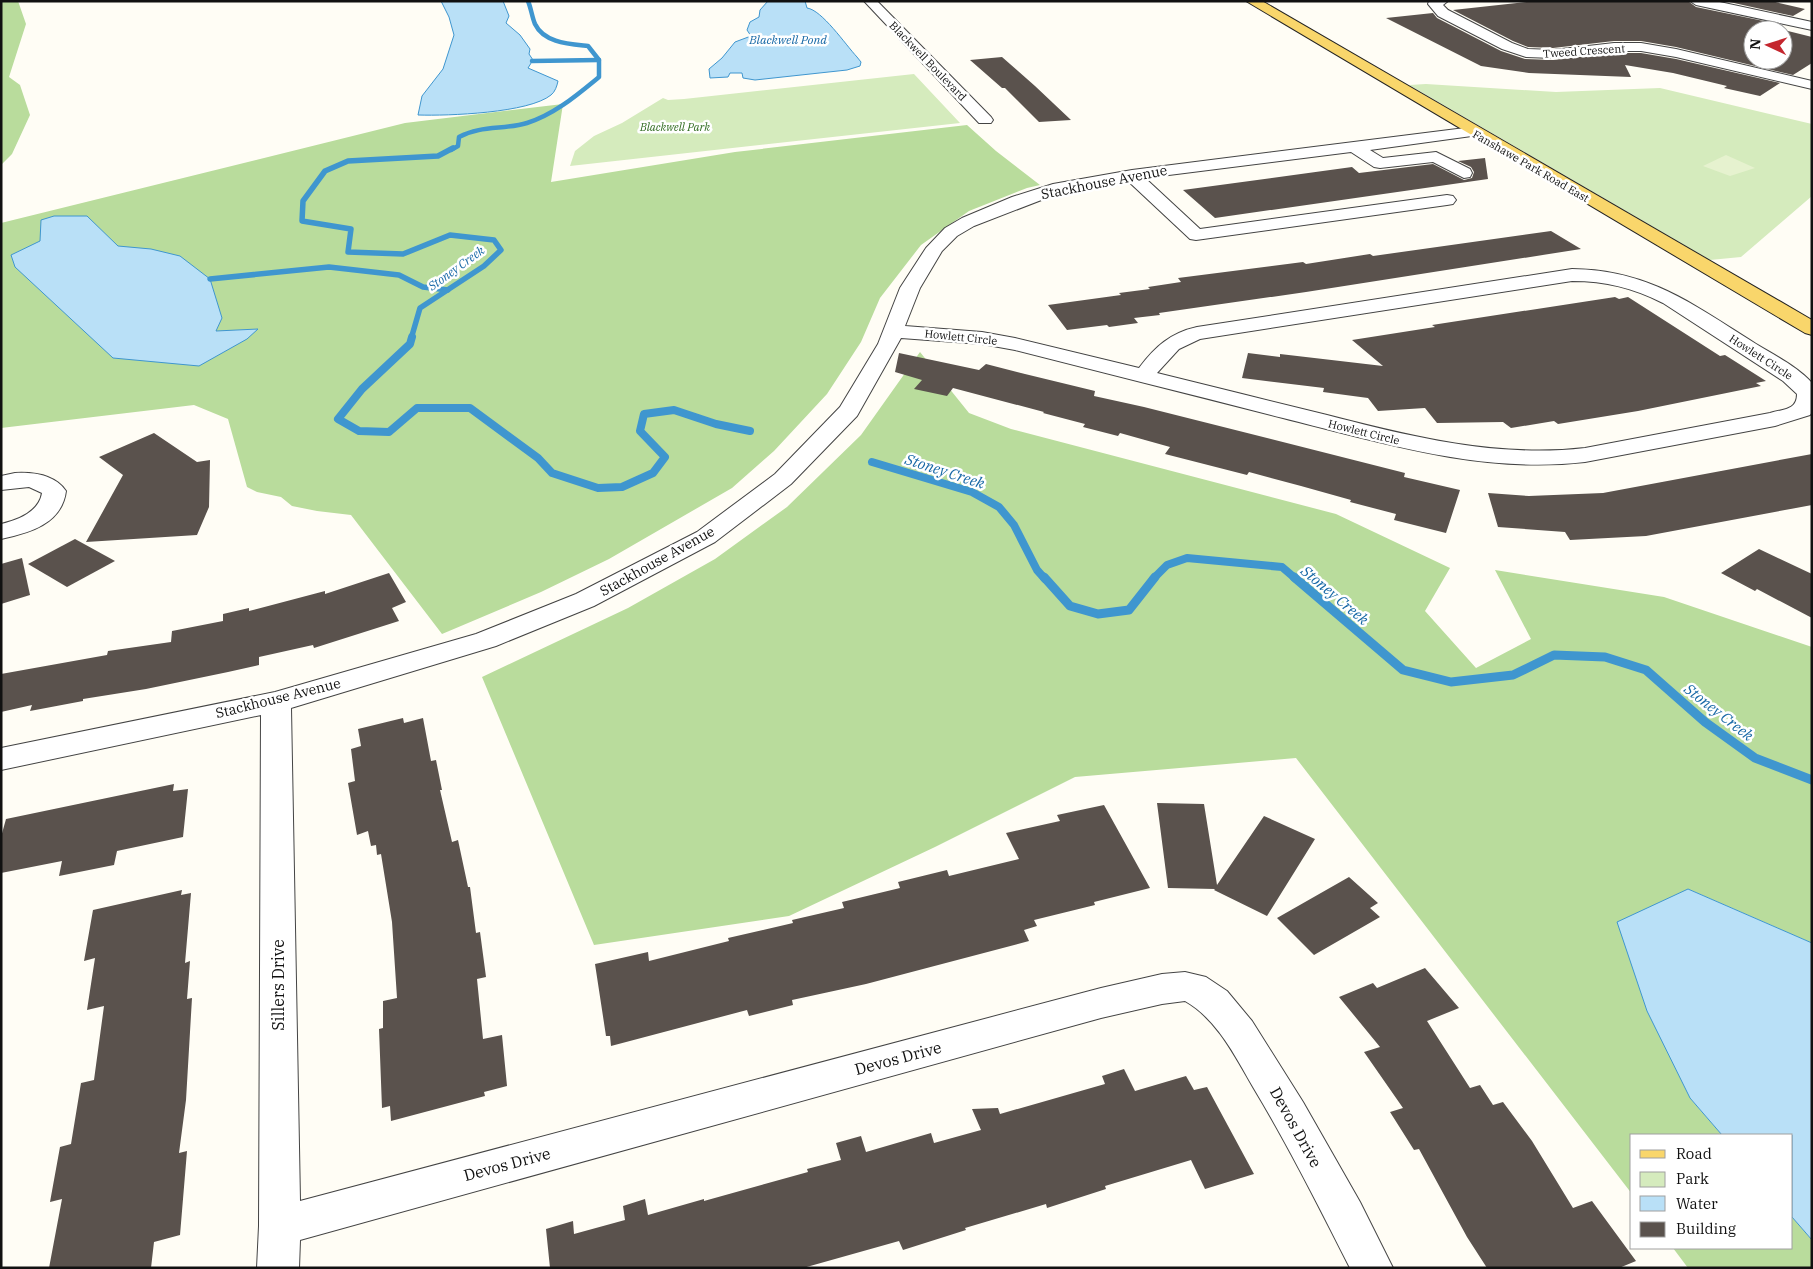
<svg xmlns="http://www.w3.org/2000/svg" width="1813" height="1269" font-family="'IBM Plex Serif',serif">
<style>
.green{fill:#d5ebbd}
.forest{fill:#b9dc9c}
.pitch{fill:#e6f2cf}
.water{fill:#b9e0f7;stroke:#3f96cf}
.lines{fill:none;stroke-linecap:round;stroke-linejoin:round}
.stream-far3{stroke:#3f96cf;stroke-width:4.5}
.stream-far2{stroke:#3f96cf;stroke-width:5.5}
.stream-far1{stroke:#3f96cf;stroke-width:8}
.stream{stroke:#3f96cf;stroke-width:9}
.building{fill:#5a524d;fill-rule:evenodd}
.minor-casing{stroke:#444;stroke-width:2}
.major-casing{stroke:#222;stroke-width:2}
.minor{fill:#fff;fill-rule:evenodd}
.major{fill:#f9d66b;fill-rule:evenodd}
.labels{text-anchor:middle;dominant-baseline:central;stroke-width:5;stroke-linejoin:round;paint-order:stroke}
.far-street-label{font-size:11px;fill:#111;stroke:#fff}
.far-park-label{font-size:11px;font-style:italic;fill:#2f6b1f;stroke:#fff}
.far-water-label{font-size:12px;font-style:italic;fill:#1768a6;stroke:#fff}
.street-label{font-size:14px;fill:#111;stroke:#fff}
.water-label{font-size:15px;font-style:italic;fill:#1768a6;stroke:#fff}
.near-street-label{font-size:16px;fill:#111;stroke:#fff}
</style>
<rect width="100%" height="100%" fill="#fffdf5"/>
<!-- green -->
<g class="green">
<path d="M 914,74 L 960,123 L 570,166 L 575,151 L 594,136 L 622,123 L 663,98 L 668,100 L 684,99 Z"/>
<path d="M 1426,84 L 1556,92 L 1660,88 L 1812,124 L 1812,196 L 1741,257 L 1710,260 L 1409,85 Z"/>
</g>
<!-- forest -->
<g class="forest">
<path d="M 1,1 L 18,1 L 26,24 L 9,77 L 20,85 L 30,115 L 12,154 L 1,165 Z"/>
<path d="M 563,104 L 551,182 L 735,152 L 967,125 L 996,151 L 1040,185 L 1027,188 L 969,211 L 921,245 L 880,298 L 861,342 L 827,394 L 774,451 L 732,488 L 609,559 L 541,592 L 442,634 L 351,515 L 317,511 L 292,506 L 281,497 L 257,492 L 247,487 L 228,419 L 194,405 L 1,428 L 1,223 L 405,123 Z"/>
<path d="M 920,352 L 969,413 L 1011,429 L 1336,514 L 1450,568 L 1425,611 L 1476,668 L 1531,639 L 1495,570 L 1664,597 L 1812,647 L 1812,943 L 1688,889 L 1690,1098 L 1722,1135 L 1632,1135 L 1632,1194 L 1296,758 L 1075,777 L 935,847 L 789,916 L 594,945 L 482,677 L 628,608 L 715,559 L 787,507 L 861,435 Z"/>
<path d="M 1792,1217 L 1812,1240 L 1812,1268 L 1688,1268 L 1673,1248 L 1792,1248 Z"/>
</g>
<!-- pitch -->
<path class="pitch" d="M 1726,155 L 1755,168 L 1730,176 L 1703,166 Z"/>
<!-- water -->
<g class="water">
<path d="M 441,1 L 503,1 L 509,16 L 506,23 L 520,35 L 530,49 L 529,54 L 533,60 L 528,68 L 558,81 C 557,86 555,92 551,95 C 529,113 448,116 418,115 L 422,96 L 443,69 L 454,35 L 449,17 Z"/>
<path d="M 768,1 L 805,1 L 807,8 C 822,10 845,44 857,57 L 861,62 L 860,66 L 847,70 L 755,80 L 743,78 L 742,73 L 730,73 L 728,77 L 710,78 L 709,69 L 722,58 L 735,42 L 751,36 L 747,30 L 750,22 L 759,17 L 760,10 Z"/>
<path d="M 54,216 L 87,216 L 118,246 L 151,249 L 180,256 L 210,279 L 222,318 L 216,331 L 258,329 L 247,339 L 199,366 L 113,358 L 15,267 L 11,255 L 40,241 L 41,220 Z"/>
<path d="M 1688,889 L 1812,943 L 1812,1240 L 1792,1217 L 1792,1135 L 1722,1135 L 1690,1098 L 1647,1011 L 1617,922 Z"/>
</g>
<g class="lines">
<!-- stream-far3 -->
<g class="stream-far3">
<path d="M 532,61 L 599,60"/>
<path d="M 451,150 L 458,146 L 459,137 C 481,125 504,130 527,123 C 555,114 577,95 599,77 L 599,60 L 588,46 C 570,44 544,43 535,24 C 532,17 531,8 528,1"/>
</g>
<!-- stream-far2 -->
<g class="stream-far2">
<path d="M 210,279 L 329,267 L 399,275 L 423,287 L 448,290"/>
<path d="M 411,339 L 420,308 L 484,266 L 501,250 L 494,240 L 450,235 L 403,254 L 348,252 L 351,229 L 302,221 L 303,201 L 325,171 L 348,161 L 438,156 L 453,148"/>
</g>
<!-- stream-far1 -->
<g class="stream-far1">
<path d="M 412,337 L 410,344 L 362,389 L 338,419 L 359,431 L 389,432 L 417,408 L 470,408 L 538,458 L 552,473 L 598,488 L 622,487 L 653,473 L 665,457 L 640,431 L 644,414 L 674,410 L 716,424 L 750,431"/>
<path d="M 872,462 L 972,492 L 999,507 L 1014,525 L 1037,570 L 1045,579"/>
<path d="M 1153,579 L 1167,565 L 1187,558 L 1282,567 L 1296,579"/>
</g>
<!-- stream -->
<g class="stream">
<path d="M 1044,577 L 1070,606 L 1098,614 L 1129,610 L 1155,577"/>
<path d="M 1294,577 L 1403,670 L 1451,682 L 1513,675 L 1554,655 L 1605,657 L 1646,670 L 1705,722 L 1755,758 L 1812,780"/>
</g>
</g>
<!-- building -->
<g class="building">
<path d="M 1536,1 L 1688,1 L 1696,7 L 1778,24 L 1772,27 L 1812,37 L 1812,63 L 1793,75 L 1676,47 L 1641,41 L 1614,41 L 1553,48 L 1528,47 L 1513,41 L 1453,10 ZM 1753,30 L 1783,30 L 1783,60 L 1753,60 Z"/>
<path d="M 1725,1 L 1771,1 L 1805,9 L 1793,16 Z"/>
<path d="M 1433,13 L 1437,18 L 1501,51 L 1525,59 L 1553,60 L 1614,53 L 1641,53 L 1676,59 L 1780,83 L 1760,96 L 1724,88 L 1727,86 L 1673,73 L 1625,65 L 1631,77 L 1529,73 L 1481,66 L 1386,18 Z"/>
<path d="M 1002,57 L 1035,86 L 1071,120 L 1039,122 L 1005,88 L 1002,88 L 970,60 Z"/>
<path d="M 1485,158 L 1488,179 L 1215,218 L 1183,190 L 1352,167 L 1359,173 L 1433,164 L 1464,180 L 1472,178 L 1474,172 L 1471,167 L 1458,161 Z"/>
<path d="M 1551,231 L 1581,249 L 1306,292 L 1159,313 L 1160,315 L 1134,318 L 1138,323 L 1109,327 L 1107,325 L 1067,330 L 1048,305 L 1121,295 L 1119,293 L 1150,289 L 1148,287 L 1181,282 L 1178,278 L 1303,262 L 1306,264 L 1370,254 L 1373,256 Z"/>
<path d="M 1615,297 L 1619,299 L 1628,297 L 1720,356 L 1725,355 L 1766,381 L 1756,383 L 1761,386 L 1638,411 L 1558,424 L 1554,421 L 1511,428 L 1503,422 L 1437,423 L 1425,408 L 1378,411 L 1368,398 L 1323,392 L 1324,388 L 1242,378 L 1248,353 L 1280,357 L 1280,354 L 1383,366 L 1352,340 L 1435,327 L 1432,325 Z"/>
<path d="M 899,353 L 979,370 L 986,364 L 1025,374 L 1095,391 L 1094,396 L 1144,407 L 1405,473 L 1404,477 L 1460,490 L 1446,533 L 1394,520 L 1396,514 L 1350,502 L 1351,500 L 1301,486 L 1249,472 L 1247,475 L 1165,454 L 1170,447 L 1120,433 L 1118,436 L 1083,427 L 1085,424 L 1043,413 L 1044,412 L 953,388 L 947,396 L 914,389 L 922,380 L 895,372 Z"/>
<path d="M 154,433 L 197,462 L 210,460 L 209,507 L 197,535 L 86,542 L 123,475 L 99,457 Z"/>
<path d="M 1812,454 L 1812,505 L 1646,536 L 1570,540 L 1565,532 L 1498,527 L 1488,493 L 1529,496 L 1603,493 Z"/>
<path d="M 75,539 L 115,561 L 67,587 L 28,564 Z"/>
<path d="M 1759,549 L 1812,574 L 1812,618 L 1757,589 L 1755,591 L 1721,573 Z"/>
<path d="M 22,558 L 30,595 L 1,604 L 1,564 Z"/>
<path d="M 389,573 L 406,602 L 392,608 L 399,621 L 314,648 L 313,645 L 259,657 L 259,665 L 228,672 L 146,689 L 83,699 L 83,701 L 30,711 L 32,705 L 1,712 L 1,674 L 107,655 L 108,651 L 171,642 L 172,631 L 223,621 L 223,614 L 249,608 L 249,611 L 325,591 L 325,594 Z"/>
<path d="M 403,718 L 404,723 L 423,718 L 431,761 L 436,760 L 442,790 L 440,790 L 452,842 L 458,840 L 468,887 L 470,887 L 476,933 L 480,932 L 486,977 L 477,979 L 483,1039 L 502,1035 L 507,1086 L 484,1092 L 485,1096 L 391,1121 L 390,1106 L 382,1108 L 379,1029 L 383,1028 L 383,1001 L 397,998 L 392,922 L 381,854 L 377,855 L 376,845 L 371,846 L 368,831 L 357,835 L 348,783 L 355,781 L 351,749 L 361,746 L 358,729 Z"/>
<path d="M 174,784 L 173,791 L 188,789 L 183,837 L 117,851 L 114,865 L 59,876 L 62,861 L 1,873 L 1,837 L 6,819 Z"/>
<path d="M 1157,803 L 1204,804 L 1217,885 L 1264,816 L 1315,839 L 1267,916 L 1214,890 L 1215,889 L 1168,888 Z"/>
<path d="M 1104,805 L 1150,888 L 1094,902 L 1095,905 L 1034,920 L 1037,926 L 1024,930 L 1029,941 L 866,984 L 792,1000 L 793,1005 L 749,1016 L 747,1010 L 611,1046 L 610,1036 L 606,1036 L 595,964 L 648,952 L 649,961 L 729,941 L 728,938 L 793,923 L 792,920 L 844,908 L 842,902 L 900,888 L 898,882 L 947,870 L 949,876 L 1019,859 L 1006,833 L 1060,821 L 1057,815 Z"/>
<path d="M 1349,877 L 1378,903 L 1370,908 L 1380,917 L 1314,955 L 1277,918 Z"/>
<path d="M 182,890 L 181,895 L 191,893 L 185,963 L 190,961 L 187,999 L 192,998 L 186,1100 L 179,1153 L 187,1151 L 180,1235 L 154,1242 L 151,1268 L 49,1268 L 62,1199 L 50,1202 L 60,1147 L 71,1144 L 81,1083 L 94,1080 L 104,1006 L 87,1010 L 95,958 L 84,961 L 93,910 Z"/>
<path d="M 1425,968 L 1459,1008 L 1427,1021 L 1470,1088 L 1480,1085 L 1493,1105 L 1503,1102 L 1532,1141 L 1573,1208 L 1592,1201 L 1636,1261 L 1619,1268 L 1487,1268 L 1467,1237 L 1419,1149 L 1414,1150 L 1390,1112 L 1403,1108 L 1364,1052 L 1380,1047 L 1339,997 L 1373,983 L 1377,988 Z"/>
<path d="M 1124,1069 L 1135,1091 L 1186,1076 L 1194,1090 L 1207,1087 L 1254,1174 L 1205,1189 L 1191,1160 L 1105,1186 L 1106,1189 L 1047,1208 L 1046,1204 L 965,1228 L 966,1230 L 903,1250 L 899,1241 L 803,1268 L 550,1268 L 546,1229 L 573,1221 L 574,1234 L 625,1220 L 623,1206 L 645,1199 L 648,1215 L 704,1199 L 704,1201 L 808,1172 L 807,1169 L 841,1160 L 836,1143 L 861,1136 L 866,1152 L 931,1133 L 934,1143 L 981,1130 L 972,1109 L 998,1108 L 1000,1114 L 1105,1084 L 1102,1076 Z"/>
</g>
<g class="lines">
<defs>
<g id="minor">
<path d="M 864,1 L 877,1 L 991,117 L 993,120 L 991,123 L 979,123 Z"/>
<path d="M 1429,1 L 1448,1 L 1443,5 L 1448,10 L 1512,43 L 1528,49 L 1553,50 L 1614,43 L 1641,43 L 1676,49 L 1812,81 L 1812,89 L 1676,57 L 1641,51 L 1614,51 L 1553,58 L 1526,57 L 1502,49 L 1438,16 L 1428,4 Z"/>
<path d="M 1690,1 L 1715,1 L 1812,22 L 1812,30 L 1696,5 Z"/>
<path d="M 1473,127 L 1479,129 L 1481,132 L 1479,135 L 1370,150 L 1383,158 L 1436,152 L 1470,169 L 1472,173 L 1470,177 L 1464,178 L 1433,162 L 1380,168 L 1374,167 L 1351,152 L 1145,178 L 1200,229 L 1447,195 L 1453,196 L 1456,200 L 1453,204 L 1447,205 L 1196,240 L 1190,239 L 1128,181 L 1057,194 L 974,226 L 957,236 L 942,251 L 920,288 L 905,326 L 982,332 L 1015,338 L 1139,368 C 1155,347 1170,333 1197,327 L 1572,269 C 1648,270 1691,303 1753,342 C 1772,354 1797,366 1812,383 L 1812,412 L 1810,415 L 1775,426 L 1585,462 C 1482,474 1382,443 1283,418 C 1194,395 1104,373 1015,350 L 982,344 L 901,338 L 857,416 L 791,484 L 715,542 L 594,606 L 496,646 L 291,708 L 300,1201 L 1101,988 L 1162,974 L 1185,972 L 1206,977 L 1227,991 L 1252,1021 L 1303,1102 L 1360,1202 L 1393,1268 L 1350,1268 C 1319,1207 1288,1145 1253,1087 C 1235,1056 1217,1019 1185,1001 L 1162,1004 L 1101,1018 L 300,1240 L 299,1268 L 257,1268 L 259,1226 L 261,715 L 1,770 L 1,748 L 275,692 L 476,634 L 576,594 L 697,532 L 775,474 L 840,407 L 878,344 L 900,288 L 926,248 L 945,228 L 962,218 L 1012,197 L 1053,184 L 1132,170 ZM 1572,281 C 1606,281 1633,288 1663,303 L 1783,381 L 1797,394 C 1797,410 1784,409 1770,413 L 1585,448 C 1497,458 1412,437 1327,415 C 1270,401 1214,387 1157,373 L 1179,349 L 1200,339 Z"/>
<path d="M 15,473 C 34,472 55,475 66,491 C 62,524 29,533 1,539 L 1,524 C 18,520 39,512 42,493 L 29,487 L 1,490 L 1,476 Z"/>
</g>
<path id="major" d="M 1246,1 L 1262,1 L 1812,320 L 1812,335 L 1805,333 Z"/>
</defs>
<!-- minor casing -->
<use href="#minor" class="minor-casing"/>
<!-- major casing -->
<use href="#major" class="major-casing"/>
<!-- minor -->
<use href="#minor" class="minor"/>
<!-- major -->
<use href="#major" class="major"/>
</g>
<g class="labels">
<!-- far-street labels -->
<g class="far-street-label">
<text transform="translate(1584 51) rotate(-4)">Tweed Crescent</text>
<text transform="translate(928 61) rotate(46)">Blackwell Boulevard</text>
<text transform="translate(1531 166) rotate(30)">Fanshawe Park Road East</text>
<text transform="translate(961 337) rotate(6)">Howlett Circle</text>
<text transform="translate(1761 357) rotate(33)">Howlett Circle</text>
<text transform="translate(1364 432) rotate(14)">Howlett Circle</text>
</g>
<!-- far-park labels -->
<g class="far-park-label">
<text x="675" y="127">Blackwell Park</text>
</g>
<!-- far-water labels -->
<g class="far-water-label">
<text x="788" y="39">Blackwell Pond</text>
<text transform="translate(456 268) rotate(-36)">Stoney Creek</text>
</g>
<!-- street labels -->
<g class="street-label">
<text transform="translate(1104 182) rotate(-11)">Stackhouse Avenue</text>
<text transform="translate(657 561) rotate(-29)">Stackhouse Avenue</text>
<text transform="translate(278 698) rotate(-14)">Stackhouse Avenue</text>
</g>
<!-- water labels -->
<g class="water-label">
<text transform="translate(945 471) rotate(18)">Stoney Creek</text>
<text transform="translate(1335 595) rotate(40)">Stoney Creek</text>
<text transform="translate(1719 712) rotate(38)">Stoney Creek</text>
</g>
<!-- near-street labels -->
<g class="near-street-label">
<text transform="translate(278 985) rotate(-90)">Sillers Drive</text>
<text transform="translate(898 1058) rotate(-15)">Devos Drive</text>
<text transform="translate(1296 1127) rotate(61)">Devos Drive</text>
<text transform="translate(507 1164) rotate(-15)">Devos Drive</text>
</g>
</g>
<!-- border -->
<rect width="1813" height="1269" fill="none" stroke="#111111" stroke-width="5"/>
<!-- legend -->
<rect x="1630" y="1134" width="162" height="115" fill="#ffffff" stroke="#a0a0a0"/>
<rect x="1640" y="1150" width="25" height="8" fill="#f9d66b" stroke="#a0a0a0"/>
<text x="1676" y="1159" font-size="15" fill="#111111">Road</text>
<rect x="1640" y="1172" width="25" height="15" fill="#d5ebbd" stroke="#a0a0a0"/>
<text x="1676" y="1184" font-size="15" fill="#111111">Park</text>
<rect x="1640" y="1196" width="25" height="15" fill="#b9e0f7" stroke="#a0a0a0"/>
<text x="1676" y="1209" font-size="15" fill="#111111">Water</text>
<rect x="1640" y="1222" width="25" height="15" fill="#5a524d" stroke="#a0a0a0"/>
<text x="1676" y="1234" font-size="15" fill="#111111">Building</text>
<!-- north arrow -->
<g transform="translate(1768 45) rotate(274)"><circle r="24" fill="#ffffff" stroke="#a0a0a0"/>
<path d="M0-4L9 19L0 12L-9 19Z" fill="#c4262e"/>
<text y="-8" font-size="14" font-weight="bold" text-anchor="middle" fill="#111111">N</text>
</g>
</svg>
